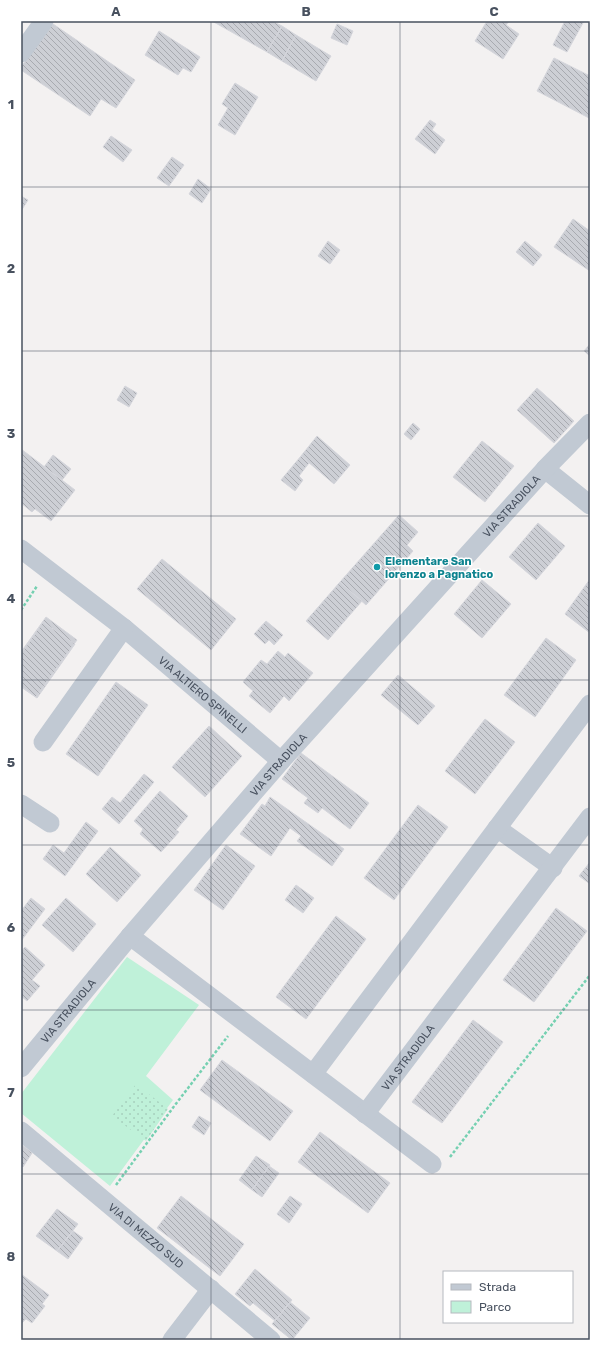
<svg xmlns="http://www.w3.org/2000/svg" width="611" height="1361" font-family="Rubik,sans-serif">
<defs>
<pattern id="park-dots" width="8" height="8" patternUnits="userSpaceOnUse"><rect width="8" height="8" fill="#bff1d9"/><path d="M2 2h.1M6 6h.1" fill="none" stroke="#a6d0bd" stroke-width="1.8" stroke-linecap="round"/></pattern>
<pattern id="building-back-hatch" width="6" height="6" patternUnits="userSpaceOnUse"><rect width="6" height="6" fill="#cdcfd5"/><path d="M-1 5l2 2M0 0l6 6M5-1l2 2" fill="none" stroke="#a8aab0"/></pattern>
</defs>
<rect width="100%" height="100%" fill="#f3f1f1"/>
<path fill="#bff1d9" d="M127 957 199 1005 146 1076 173 1100 110 1186 21 1113V1094Z"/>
<path fill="url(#park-dots)" d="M136 1084 168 1109 146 1141 112 1116Z"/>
<path fill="url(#building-back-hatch)" stroke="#d5d6dc" d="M212 21H272L282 26 267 52Z
M487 21H509L506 25 519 34 503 59 475 41Z
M565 21H584L567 52 553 45Z
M53 24 135 80 116 108 101 99 90 116 21 70V67Z
M337 24 353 31 347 45 331 38Z
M282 26 296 35 282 61 267 52Z
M159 31 200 57 191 72 183 68 178 75 145 55Z
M296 35 331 56 316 81 282 61Z
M554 58 590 76V115L589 118 537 91Z
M235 83 258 97 235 135 218 125 228 108 222 104Z
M430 120 436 124 432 130 445 140 435 154 415 139Z
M111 136 132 150 123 162 103 147Z
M172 157 184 165 169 186 157 178Z
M198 179 211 189 202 203 189 194Z
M21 196 28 200 21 211Z
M573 219 590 231V271L554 247Z
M328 241 340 250 330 264 318 256Z
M525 241 542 255 533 266 516 252Z
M590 344V356L584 351Z
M125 386 137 393 129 407 117 400Z
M537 388 574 421 554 443 517 410Z
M413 423 420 429 411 440 404 434Z
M317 436 350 465 334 484 301 456Z
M482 441 514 466 485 502 453 477Z
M21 449 75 490 51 521 35 509 32 512 21 503Z
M53 455 71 469 62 480 44 467Z
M301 456 309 463 299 476 303 480 295 491 281 480Z
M399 515 418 532 407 545 413 551 366 605 340 582Z
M538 523 565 546 536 580 509 557Z
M162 559 236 619 211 650 137 589Z
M590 579V633L565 614Z
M482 580 511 604 482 638 454 614Z
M340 582 362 601 328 640 306 621Z
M46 617 77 640 36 697 21 686V652Z
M266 621 283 635 274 645 269 640 265 644 254 634Z
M43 622 75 644 37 698 21 687V654Z
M546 638 576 660 535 717 504 695Z
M278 651 285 657 288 653 313 673 289 701 284 696 270 713 249 696 253 691 243 682 261 660 267 664Z
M398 675 435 706 418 725 381 695Z
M116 682 148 705 98 776 66 754Z
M485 719 515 742 475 794 445 771Z
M209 726 242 756 205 797 172 767Z
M301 753 369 803 350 829 322 808 318 813 304 803 308 798 282 779Z
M144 774 154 782 119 824 102 809 112 797 120 803Z
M160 791 188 816 176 830 179 832 161 852 140 834 143 829 134 821Z
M270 797 344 849 332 866 297 841 301 836 290 828 271 856 240 834 262 804 265 806Z
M418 805 448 827 394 900 364 878Z
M86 822 98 831 65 876 43 859 53 845 64 853Z
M226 845 255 866 223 910 194 890Z
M110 847 141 875 117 902 86 874Z
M590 862V884L579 876Z
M296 885 314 898 303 913 285 900Z
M31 898 45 909 21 941V911Z
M66 898 96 924 73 952 42 925Z
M556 908 587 931 534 1002 503 980Z
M336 916 366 939 306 1019 276 997Z
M25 947 45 965 32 980 40 986 27 1001 21 996V952Z
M473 1020 503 1042 442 1123 412 1102Z
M222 1060 293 1111 270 1141 200 1090Z
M199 1116 211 1123 204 1135 192 1127Z
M320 1132 390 1183 368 1213 298 1162Z
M21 1144 32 1153 23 1167 21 1165Z
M256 1156 270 1165 252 1190 239 1180Z
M269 1166 279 1173 262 1197 252 1190Z
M181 1196 244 1244 220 1276 157 1228Z
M290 1196 302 1204 289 1223 277 1214Z
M57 1209 78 1224 57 1251 36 1236Z
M73 1231 83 1238 68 1259 57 1251Z
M255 1269 292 1300 275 1321 253 1303 250 1306 235 1294Z
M21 1274 49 1295 42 1304 45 1306 32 1323 26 1319 22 1323 21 1322Z
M290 1302 310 1318 292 1340 272 1324Z"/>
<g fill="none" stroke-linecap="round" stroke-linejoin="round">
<path stroke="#75d0b1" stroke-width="2.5" stroke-dasharray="3 2" stroke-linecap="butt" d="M21 610 37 586
M450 1157 590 975
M116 1185 175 1105 228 1036"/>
<g stroke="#c1c9d3" stroke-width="19">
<path d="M21 53 44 21"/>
<path d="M545 469 590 505"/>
<path id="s1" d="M21 549 124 628 281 761"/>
<path d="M43 742 124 628"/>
<path d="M21 804 50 823"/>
<path d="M497 828 553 868"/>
<path d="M130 936 432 1164"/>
<path id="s2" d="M21 1068 130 936 281 761 545 469 590 423"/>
<path d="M313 1074 590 704"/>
<path id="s3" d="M365 1114 590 817"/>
<path id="s4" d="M21 1131 271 1340"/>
<path d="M172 1340 211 1289"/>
</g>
</g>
<path fill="none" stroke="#48515f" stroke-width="1" stroke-opacity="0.55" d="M211 21V1340M400 21V1340M21 187H590M21 351H590M21 516H590M21 680H590M21 845H590M21 1010H590M21 1174H590"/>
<circle fill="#0f9aa8" stroke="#fff" stroke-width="1.5" cx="377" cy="567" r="4"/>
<g text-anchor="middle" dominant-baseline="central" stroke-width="3" stroke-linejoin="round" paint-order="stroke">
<g font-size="11" fill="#48515f" stroke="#fff">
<text stroke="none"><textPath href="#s2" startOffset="746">VIA STRADIOLA</textPath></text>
<text stroke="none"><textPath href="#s1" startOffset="233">VIA ALTIERO SPINELLI</textPath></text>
<text stroke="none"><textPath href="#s2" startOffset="398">VIA STRADIOLA</textPath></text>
<text stroke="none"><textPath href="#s2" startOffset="74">VIA STRADIOLA</textPath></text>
<text stroke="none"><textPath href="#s3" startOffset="71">VIA STRADIOLA</textPath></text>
<text stroke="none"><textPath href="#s4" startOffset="163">VIA DI MEZZO SUD</textPath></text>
</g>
<g font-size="11" font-weight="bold" fill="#0d838f" stroke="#fff" text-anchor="start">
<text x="385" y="561">Elementare San<tspan x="385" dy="13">lorenzo a Pagnatico</tspan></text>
</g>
</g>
<rect width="611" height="1361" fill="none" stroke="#ffffff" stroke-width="44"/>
<rect x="443" y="1271" width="130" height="52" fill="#ffffff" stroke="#b6b9bf"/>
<rect x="451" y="1284" width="20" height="6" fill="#c1c9d3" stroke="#b6b9bf"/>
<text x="479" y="1291" font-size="12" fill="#48515f">Strada</text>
<rect x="451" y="1301" width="20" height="12" fill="#bff1d9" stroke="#b6b9bf"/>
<text x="479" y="1311" font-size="12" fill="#48515f">Parco</text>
<rect x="22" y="22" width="567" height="1317" fill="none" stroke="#48515f" stroke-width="1.5"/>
<g font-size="13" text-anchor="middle" font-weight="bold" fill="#48515f">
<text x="116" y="16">A</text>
<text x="306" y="16">B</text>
<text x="494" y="16">C</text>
<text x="11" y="109">1</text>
<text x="11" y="273">2</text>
<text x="11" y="438">3</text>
<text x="11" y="603">4</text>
<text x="11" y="767">5</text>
<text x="11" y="932">6</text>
<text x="11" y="1097">7</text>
<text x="11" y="1261">8</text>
</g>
</svg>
